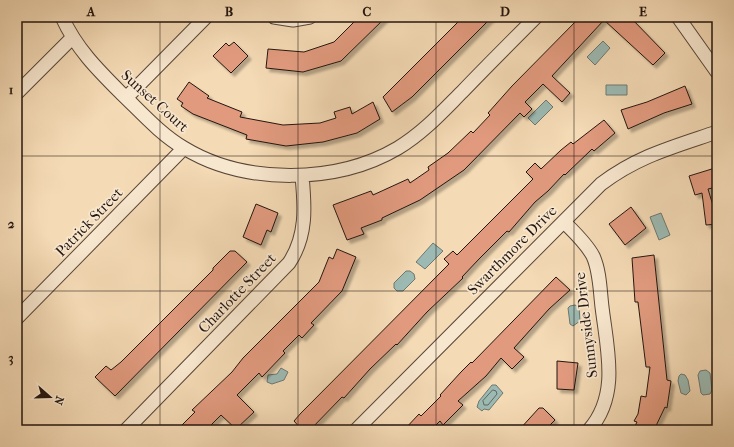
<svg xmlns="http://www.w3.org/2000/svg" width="734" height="447" font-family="'IM FELL French Canon',serif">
<defs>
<filter id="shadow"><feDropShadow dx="3.5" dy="3.5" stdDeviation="1" flood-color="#0004"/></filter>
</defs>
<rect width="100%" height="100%" fill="#f4dab5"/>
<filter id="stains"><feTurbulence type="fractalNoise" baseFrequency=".005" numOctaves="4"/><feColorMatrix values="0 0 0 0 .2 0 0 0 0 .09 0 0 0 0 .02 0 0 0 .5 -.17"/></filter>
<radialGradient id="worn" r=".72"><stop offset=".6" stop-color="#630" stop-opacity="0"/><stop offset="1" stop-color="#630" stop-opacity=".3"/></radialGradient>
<path fill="#9cbab3" stroke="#6c7871" d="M603 41 610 48 595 65 587 57Z
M606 85H627V95H606Z
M546 100 553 107 535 125 528 118Z
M661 213 670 235 659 240 650 217Z
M433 243 443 251 425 269 416 262Z
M406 271H410L414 274 415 279 403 291H397L394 288V283Z
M575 305 579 307 580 321 573 326 570 324 568 308 570 306Z
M281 368 288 372 284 380 272 384 267 382 268 375 277 374Z
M706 370 710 373 712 390 710 394 703 395 701 393 698 375 700 371Z
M681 374 685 375 688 380 690 391 686 395 681 393 678 381 679 376Z
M492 385H496L503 393 489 410 484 409 482 411 477 407 479 401Z"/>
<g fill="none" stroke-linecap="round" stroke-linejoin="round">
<path stroke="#606861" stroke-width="1" d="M493 390 496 391 497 394 488 405H484L483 401Z"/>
</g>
<path fill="#e19a7e" stroke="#23150f" filter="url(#shadow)" d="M359 17H386L341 61 303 72 266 68 268 49 304 52 334 42Z
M463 17H492L412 97 392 112 383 97Z
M580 17H630L665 53 653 65 604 20 552 76 570 93 562 102 543 84 525 102 532 109 524 117 520 113 464 170 420 200 382 218V220L361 228 364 234 347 240 333 205 371 191 373 195 408 179 410 183 429 170 428 167 448 153 471 131 473 133 490 115 488 113 512 86Z
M234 42 248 56 231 73 213 56 226 43 229 46Z
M189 82 209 96 207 98 242 112 240 117 283 125 320 123 336 118 334 112 350 107 352 114 373 102 380 119 357 133 323 142 286 146 246 139 247 135 193 114 181 106 183 103 177 99Z
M685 86 692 104 664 113 628 129 621 110 647 102Z
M604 120 615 133 594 151 592 149 565 175 564 174 548 191 535 202 509 232 507 231 479 259 462 277 463 278 427 312 397 345 396 344 370 369 344 398 342 397 310 430H302L294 421 301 413 449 264 444 259 453 251 457 255 533 179 526 172 535 163 541 169 561 150 571 142 573 144Z
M715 168 717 187 708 189 714 209H717V224L706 225 702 193 695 195 689 176Z
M256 204 278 213 271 232 267 230 261 245 243 237Z
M631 207 646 228 625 245 609 224Z
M337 249 356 257 342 291 311 323 314 325 302 338 299 335 283 351 285 353 262 377 259 373 237 395 254 412 236 429 221 415 206 430H177L195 412 192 410 232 372 243 358 319 282 329 257 333 259Z
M230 251H235L247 262 115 396 95 377 106 366 111 370 121 362 213 270V268Z
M654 255 667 380 671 381 667 408 665 407 654 430H633L637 422 634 421 638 414 641 396 646 397 650 367H646L638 302H635L632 258Z
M556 277 570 290 549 309 514 348 524 357 512 369 501 358 486 376 458 401 463 405 443 425 440 421 431 430H404L419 414 421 416 441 396 440 395 461 372 471 362 472 363Z
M557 361 578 363 574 390 557 389Z
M539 408H543L555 420 545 430H519Z"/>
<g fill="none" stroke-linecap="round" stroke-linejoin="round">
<g stroke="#574638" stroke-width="15">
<path id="street" d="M62 17C76 48 97 69 121 93 141 112 160 134 184 148 245 185 337 184 398 148 423 133 442 112 462 92 486 67 511 42 536 17
M274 17 293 20 310 17
M678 17 717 72
M17 93 72 38
M126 98 206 17
M564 222C574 232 586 243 593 256 600 271 600 291 602 307 607 349 620 395 589 430
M17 318 184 148
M126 430 289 263C307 236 305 207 302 176
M356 430 601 184C638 156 673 147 717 132"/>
</g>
<use href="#street" stroke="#f8e7cf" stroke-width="13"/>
</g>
<path fill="none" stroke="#23150f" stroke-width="1" stroke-opacity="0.55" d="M160 17V430M298 17V430M436 17V430M574 17V430M17 156H717M17 291H717"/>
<g text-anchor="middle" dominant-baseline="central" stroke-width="3.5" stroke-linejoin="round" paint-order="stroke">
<g font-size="15" fill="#23150f" stroke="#f8e7cf">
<text transform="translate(155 101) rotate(42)">Sunset Court</text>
<text transform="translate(89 222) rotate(-46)">Patrick Street</text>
<text transform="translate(512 250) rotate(-45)">Swarthmore Drive</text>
<text transform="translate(237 293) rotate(-46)">Charlotte Street</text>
<text transform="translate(586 325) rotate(-97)">Sunnyside Drive</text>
</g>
</g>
<rect width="734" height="447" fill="none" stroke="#f4dab5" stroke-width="44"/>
<g transform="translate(50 397) rotate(110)" stroke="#f8e7cf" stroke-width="3" paint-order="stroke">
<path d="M0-3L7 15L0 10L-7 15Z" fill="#23150f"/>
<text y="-6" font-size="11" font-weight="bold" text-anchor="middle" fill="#23150f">N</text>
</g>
<rect x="22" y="22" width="690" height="403" fill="none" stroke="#23150f" stroke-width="1.5"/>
<g font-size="13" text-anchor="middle" font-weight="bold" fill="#23150f">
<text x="91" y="16">A</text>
<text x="229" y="16">B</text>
<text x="367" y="16">C</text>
<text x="505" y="16">D</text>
<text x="643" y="16">E</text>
<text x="11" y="94">1</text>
<text x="11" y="228">2</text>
<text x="11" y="362">3</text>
</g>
<rect width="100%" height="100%" filter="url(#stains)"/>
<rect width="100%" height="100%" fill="url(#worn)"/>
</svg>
